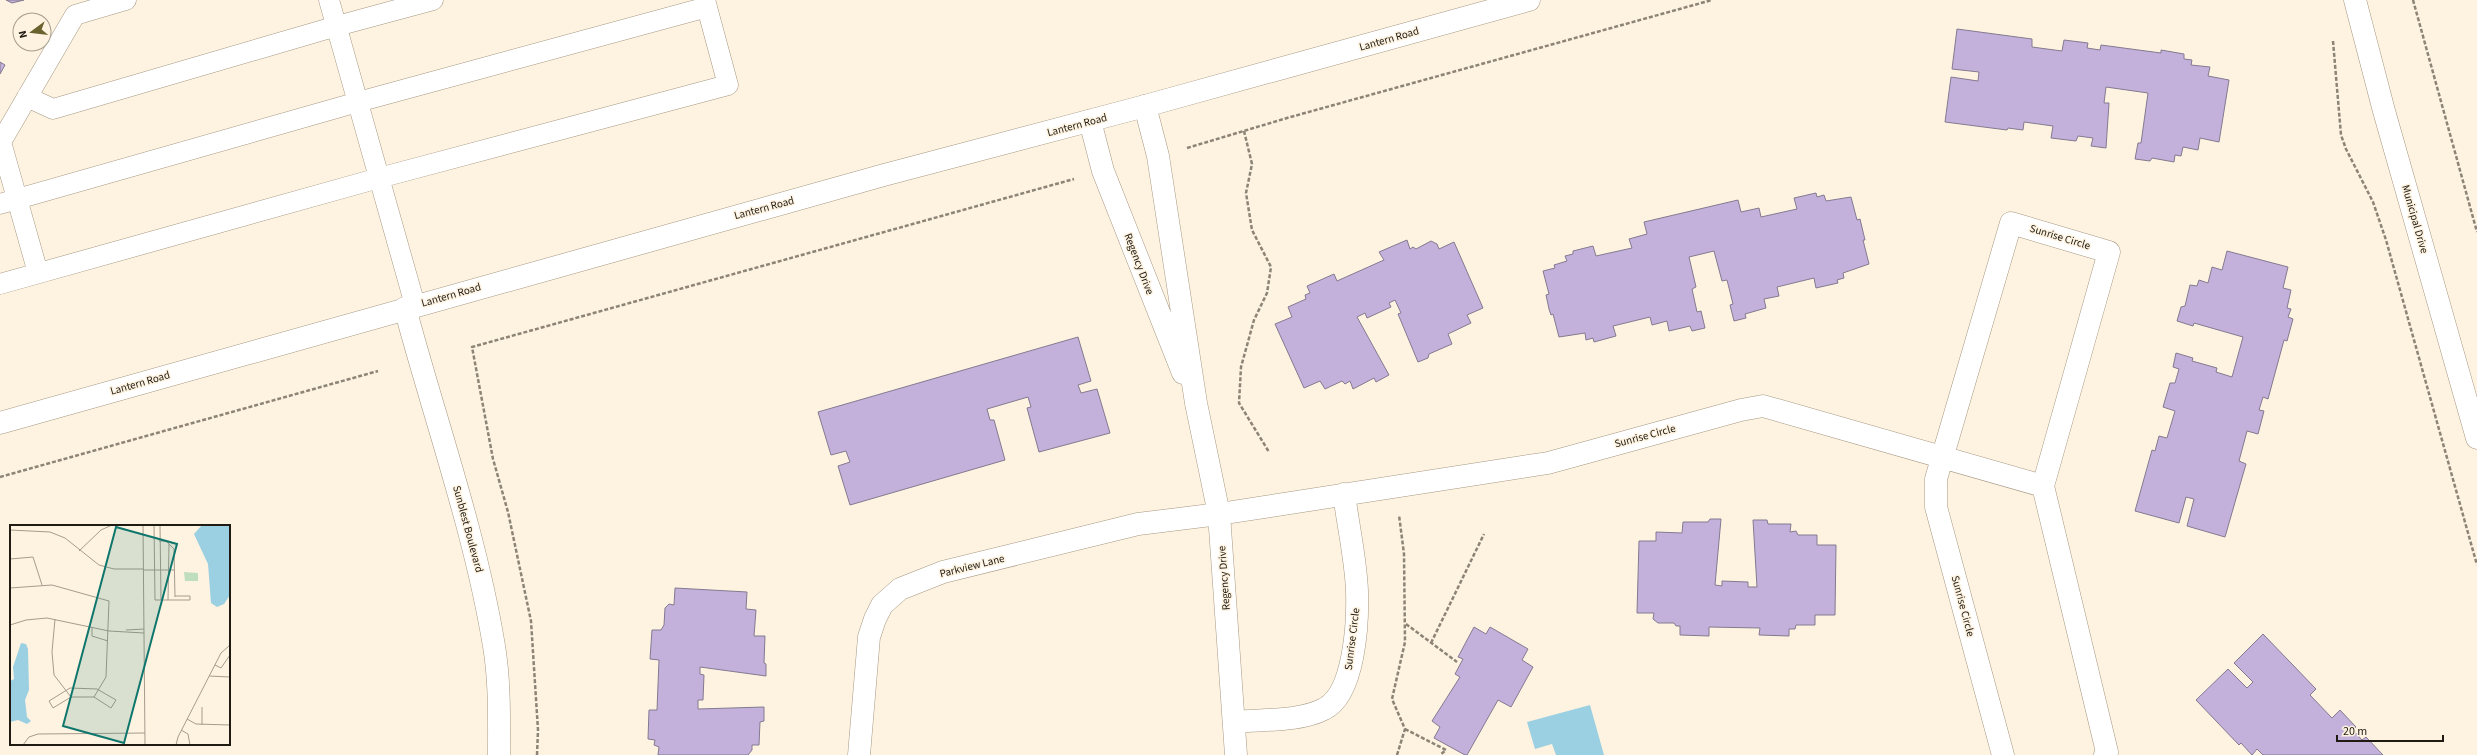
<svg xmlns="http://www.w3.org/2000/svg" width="2477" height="755" font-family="'Source Sans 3',sans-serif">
<rect width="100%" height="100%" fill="#fef3e1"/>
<path fill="#9bcfe2" d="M1590 705 1604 755H1556L1552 744 1535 749 1527 722Z"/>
<path fill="#c3b1db" stroke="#837a90" d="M6 0H24L12 3Z
M1957 29 2032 39V47L2062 51 2064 40 2088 43 2087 48 2100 50 2101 45 2161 53V50L2184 54V59L2192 60 2191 65 2210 67 2208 76 2229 80 2219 142 2200 138 2198 150 2183 147 2181 156 2175 155 2174 162 2152 158 2150 161 2135 159 2138 143H2141L2148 93 2106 87 2104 103H2109L2106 148 2091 146 2093 138 2078 136 2076 141 2051 138 2053 126 2024 122 2023 130 2008 128 2007 130 1945 122 1951 77 1978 81 1979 72 1952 69Z
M0 62 5 65 0 74Z
M1816 193 1817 197 1824 195 1826 201 1851 197 1857 220 1860 219 1865 240H1863L1869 264 1843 273 1844 278 1837 280 1838 283 1816 288 1814 278 1777 287 1779 296 1764 299 1766 308 1745 314 1746 318 1734 321 1730 305 1733 304 1727 280 1722 281 1714 251 1689 257 1696 287 1692 289 1697 312 1701 311 1705 328 1692 331 1690 326 1669 331 1667 321 1652 325 1650 317 1613 326 1616 336 1594 342 1593 338 1586 340 1585 333 1559 337 1553 314 1551 315 1549 309 1546 295 1549 294 1543 271 1555 268 1554 265 1567 261 1565 256 1573 254V251L1593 246 1596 256 1632 248 1629 239 1647 234 1644 222 1738 200 1741 212 1759 208 1761 217 1797 209 1794 198Z
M1407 240 1410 249 1413 247 1416 249 1431 241 1437 244 1439 249 1454 242 1483 308 1467 315 1471 323 1448 334 1452 344 1429 354 1428 358 1418 362 1398 314 1401 313 1395 300 1389 303 1391 307 1367 318 1365 313 1357 317 1389 375 1376 382 1374 378 1353 389 1350 381 1345 384 1342 381 1325 389 1320 381 1304 388 1275 324 1292 317 1288 307 1306 299 1305 295 1310 293 1307 286 1334 274 1337 281 1384 260 1379 252Z
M2227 251 2288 267 2283 288 2291 290 2287 308 2291 309 2288 317 2293 319 2287 341 2284 340 2268 399 2263 397 2259 410 2264 411 2258 434 2247 431 2239 461 2246 464 2225 537 2187 526 2194 499 2186 497 2179 523 2135 511 2152 450 2155 451 2159 436 2167 438 2175 411 2163 407 2170 383H2175L2179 369 2173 367 2176 353 2193 358 2192 361 2217 368 2216 372 2232 377 2243 337 2194 323 2193 326 2177 321 2181 307 2185 306 2190 285 2197 286 2199 280 2208 283 2212 267 2222 270Z
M1078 337 1091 381 1078 385 1081 393 1097 389 1110 433 1039 452 1027 408 1031 407 1028 397 987 409 990 420H994L1005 460 850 505 838 466 850 462 846 451 831 455 818 412Z
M1710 519H1721L1715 585 1722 586V581L1748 582V587H1757L1753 520H1767L1768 524H1791L1790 532 1796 531 1798 535H1817V545H1836L1835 615H1815V625H1796L1795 629H1789V636L1759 635 1760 628 1709 627V636L1680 635V626H1676L1674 623H1658L1653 619 1654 613H1637L1639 541H1656V532L1682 533 1683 522H1708Z
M675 588 747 592 746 609 756 610 754 636H765L764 663 766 664V676L700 667V674L704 675 703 700H698V709L764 707V721L760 722 759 745H752V750L748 755H658L659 747 654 745 655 740 648 739 649 710H657L659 660 650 659 652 630H661L664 625 665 608 669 604 674 605Z
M1474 627 1486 634 1490 627 1528 649 1522 660 1533 667 1511 707 1498 700 1467 755H1465L1434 738 1440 727 1432 721 1460 677 1455 674 1463 659 1458 657Z
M2263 634 2316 689 2310 695 2332 718 2340 710 2356 727 2353 730 2362 740 2366 737 2383 755H2263L2257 749 2252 755 2241 743 2239 745 2196 700 2228 669 2247 688 2253 682 2234 663Z"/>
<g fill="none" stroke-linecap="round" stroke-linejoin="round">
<g stroke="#a69883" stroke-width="21">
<path id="service" d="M329 0 415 305
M27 97 53 109 337 26 433 0
M0 204 358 102 707 7
M38 273 1 142 75 15 126 0
M0 284 379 178 728 85 705 0"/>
</g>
<g stroke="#a69883" stroke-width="23">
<path id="minor" d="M2355 0 2384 111 2477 438
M1145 106 1158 156 1196 403 1219 514 1236 755
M1090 121 1103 171 1183 373
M405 308C435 420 475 531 494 646 500 682 499 719 499 755
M1234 722C1262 719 1299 722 1324 709 1355 694 1358 621 1357 591 1356 561 1348 525 1344 494
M859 755 869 637 875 619 882 605 900 589 943 572 1138 524 1219 514 1548 463 1741 410 1763 406 2043 486 2107 752 2105 755
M2003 755 1936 507V479L2011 223 2109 252 2043 486"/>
</g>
<g stroke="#a69883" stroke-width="23">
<path id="tertiary" d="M0 423 884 175 1145 106 1529 0"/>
</g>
<path stroke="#8c8477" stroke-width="2.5" stroke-dasharray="4 2" stroke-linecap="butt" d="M2413 0 2477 232
M2333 41 2341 135 2346 149 2373 202 2386 240 2477 565
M1244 131 1252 164 1246 193 1252 230 1271 267 1267 293 1254 320 1241 367 1239 403 1269 452
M1187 148 1287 118 1712 0
M0 477 378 371
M1406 624 1457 662
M1431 643 1484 534
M1405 729 1446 750 1440 755
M537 755 538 730 531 621 508 512 493 459 472 347 1074 179
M1397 755 1405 729 1392 699 1405 642 1404 554 1399 515"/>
<use href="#service" stroke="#fff" stroke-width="20"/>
<use href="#minor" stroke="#fff" stroke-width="22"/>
<use href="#tertiary" stroke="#fff" stroke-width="22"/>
</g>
<g text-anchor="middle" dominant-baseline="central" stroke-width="3" stroke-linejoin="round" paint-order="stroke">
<g font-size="11" fill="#1f1a12" stroke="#fef3e1">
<text transform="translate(1389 39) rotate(-16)">Lantern Road</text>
<text transform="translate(1077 125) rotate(-15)">Lantern Road</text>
<text transform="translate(764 208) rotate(-15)">Lantern Road</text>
<text transform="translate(2415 219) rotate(74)">Municipal Drive</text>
<text transform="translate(2060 237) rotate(17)">Sunrise Circle</text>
<text transform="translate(1139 264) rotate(69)">Regency Drive</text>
<text transform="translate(451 295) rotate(-16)">Lantern Road</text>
<text transform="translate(140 383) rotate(-16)">Lantern Road</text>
<text transform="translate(1645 436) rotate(-15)">Sunrise Circle</text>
<text transform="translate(468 529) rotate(75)">Sunblest Boulevard</text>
<text transform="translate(972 566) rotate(-14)">Parkview Lane</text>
<text transform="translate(1224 578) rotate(-94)">Regency Drive</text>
<text transform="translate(1963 606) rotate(75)">Sunrise Circle</text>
<text transform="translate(1352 639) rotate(-83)">Sunrise Circle</text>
</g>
</g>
<g transform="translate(10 525)">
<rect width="220" height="220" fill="#fef3e1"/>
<path d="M174 47 188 48V56H175Z" fill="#bfdebd"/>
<path d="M192 0H220V70L214 79 207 82 201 78 198 39 184 9ZM11 118 16 119 18 124 19 165 15 175 17 192 21 196 17 199 8 195 0 197V156L4 154 3 142Z" fill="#9bcfe2"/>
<path fill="none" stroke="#a59c8e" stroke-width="1" d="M133 0 135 220M144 0 145 75H180V71H165M150 0 151 75M0 5 40 7 55 13 89 40 104 44H134M149 16H156L164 24 165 72M69 26 91 5 102 0M0 34 23 32 32 60M134 45H165M0 63 42 60 99 76 96 152 84 172H61L44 150 42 127 45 94M158 75 159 19M0 100 16 95 37 93 99 106 134 108M82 102V111L98 116M116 105 134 104M205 140 211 143 220 130M199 151 220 152M61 172 43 183 39 176 60 163 87 164 106 175 101 183 84 172M177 194 186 199 220 200M192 200V182M171 205 178 209 180 220M13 220 19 212 28 209 135 208M166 220 168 212 211 128 220 120"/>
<path fill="#0f766e" fill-opacity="0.15" stroke="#0f766e" stroke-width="2" d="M106 2 167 19 114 218 53 201Z"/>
<rect width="220" height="220" fill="none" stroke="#1f1a12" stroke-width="2"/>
</g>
<g transform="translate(32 32) rotate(255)"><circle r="19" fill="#fef3e1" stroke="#a59c8e"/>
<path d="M0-3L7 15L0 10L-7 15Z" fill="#6b632f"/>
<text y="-6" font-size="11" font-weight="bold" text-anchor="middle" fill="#1f1a12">N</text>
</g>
<path d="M2337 735v6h106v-6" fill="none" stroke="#1f1a12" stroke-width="2"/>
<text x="2343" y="735" font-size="12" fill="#1f1a12" stroke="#fef3e1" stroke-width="3" paint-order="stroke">20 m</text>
</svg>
